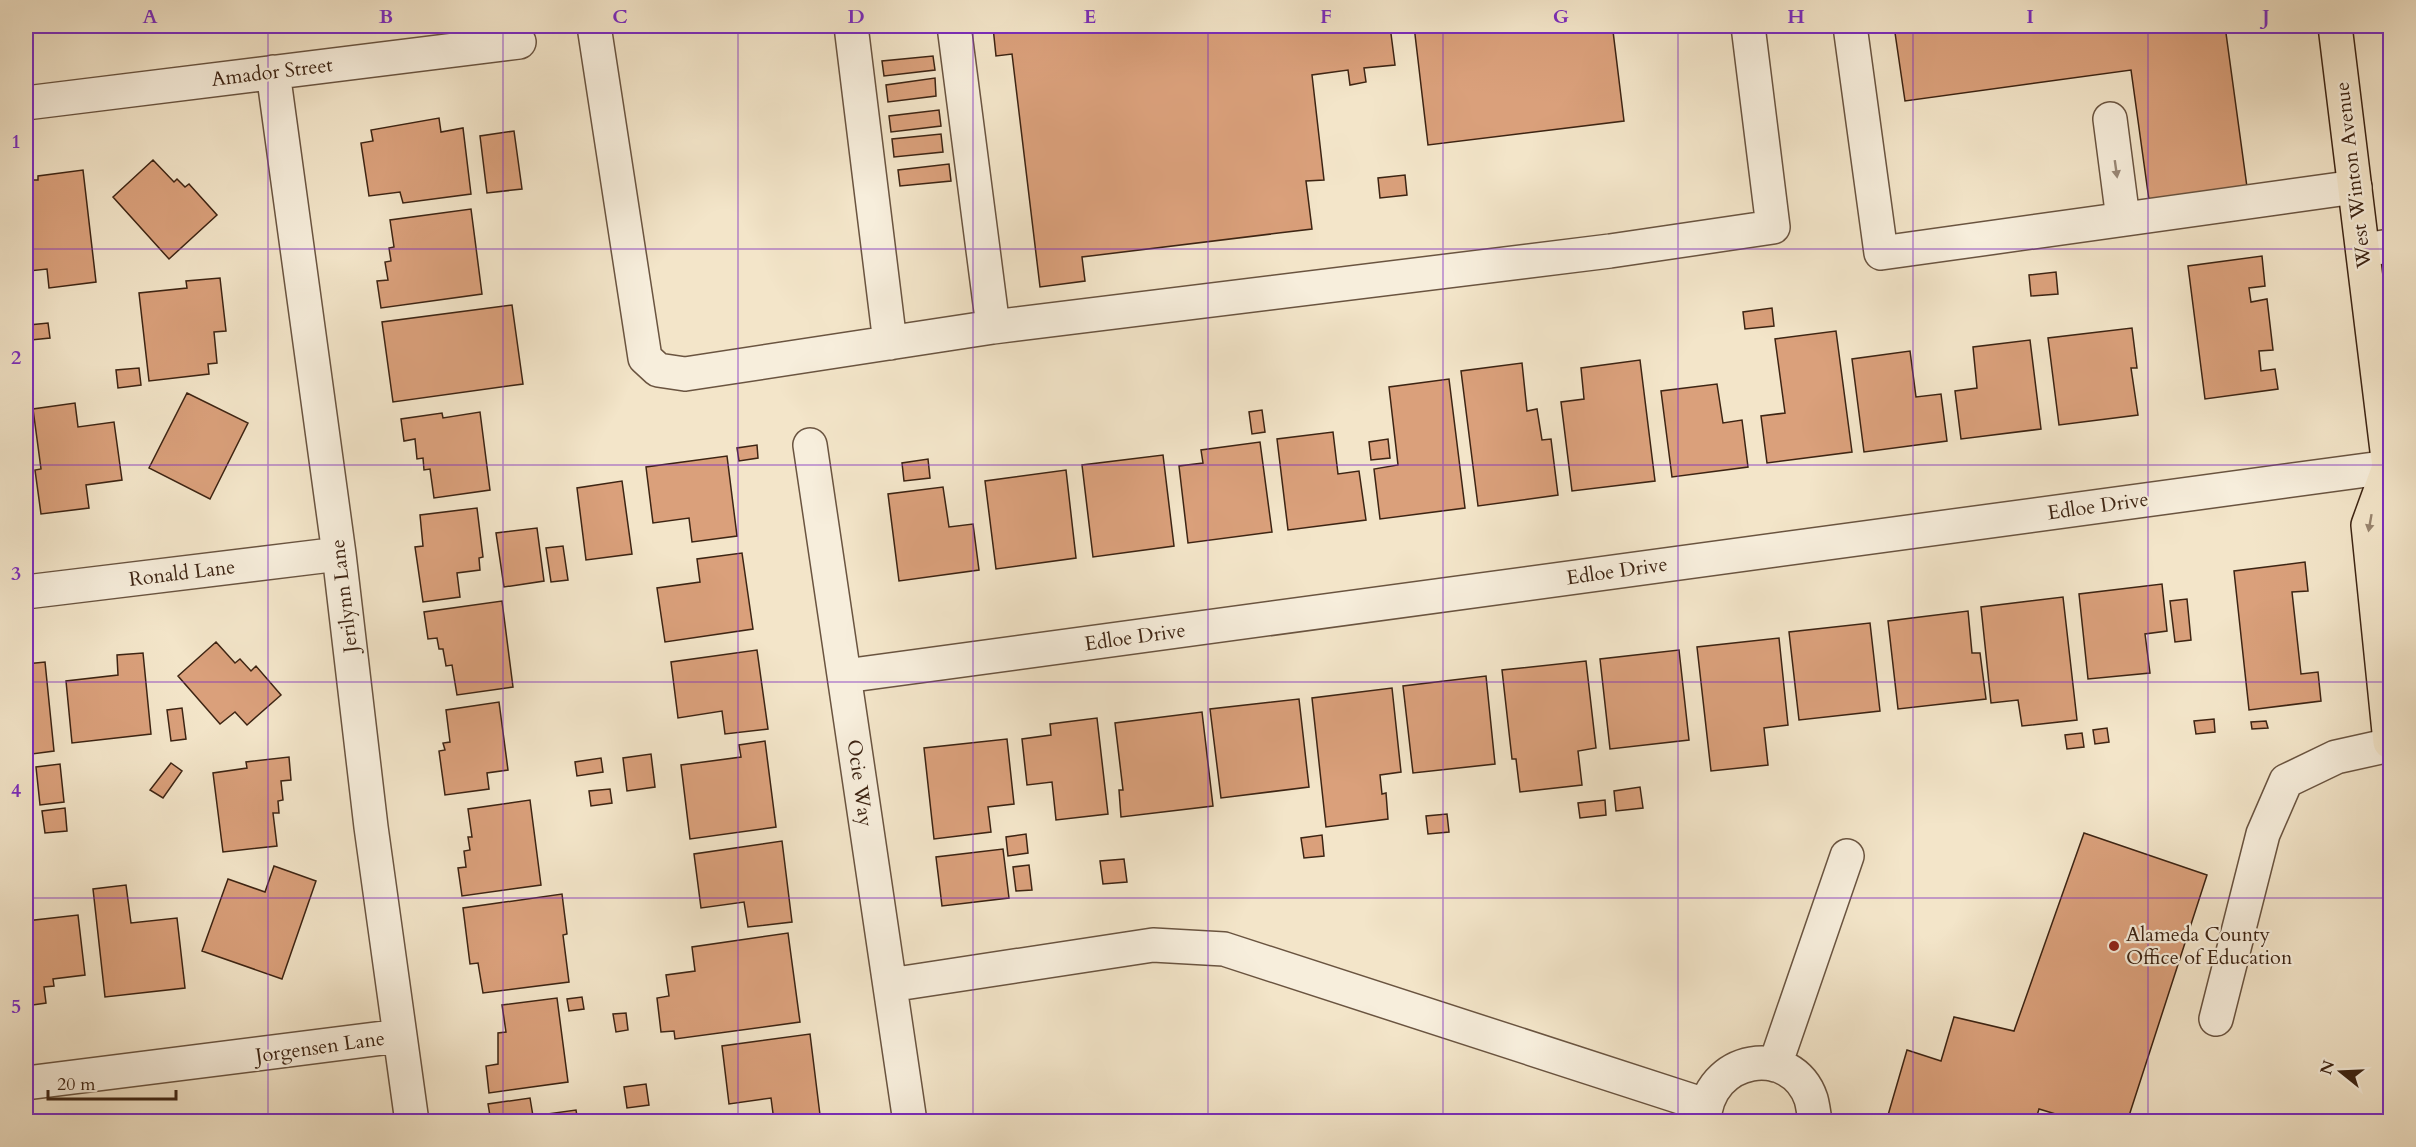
<svg xmlns="http://www.w3.org/2000/svg" width="2416" height="1147" font-family="Cardo,serif">
<rect width="100%" height="100%" fill="#f3e5c9"/>
<filter id="stains"><feTurbulence type="fractalNoise" baseFrequency=".00333" numOctaves="4"/><feColorMatrix values="0 0 0 0 .2 0 0 0 0 .09 0 0 0 0 .02 0 0 0 .5 -.17"/></filter>
<radialGradient id="worn" r=".72"><stop offset=".6" stop-color="#630" stop-opacity="0"/><stop offset="1" stop-color="#630" stop-opacity=".3"/></radialGradient>
<path fill="#daa07b" stroke="#3d2413" stroke-width="1.5" d="M1390 26 1395 65 1364 68 1366 82 1350 85 1348 70 1312 75 1324 180 1306 181 1312 229 1082 257 1085 281 1040 287 1012 54 996 56 993 27Z
M1414 26H1631V28L1613 31 1624 121 1428 145Z
M1894 26H2225L2247 187 2149 200 2131 70 1905 101Z
M933 56 935 70 884 76 882 61Z
M935 78 936 96 888 102 886 85Z
M939 110 941 126 891 132 889 116Z
M439 118 441 132 463 128 471 194 403 203 400 192 369 196 361 143 373 141 371 130Z
M514 131 522 189 487 193 480 136Z
M941 134 943 152 894 157 892 139Z
M153 160 174 182 177 179 185 187 189 184 217 215 169 259 113 197Z
M949 164 951 181 900 186 898 170Z
M83 170 96 282 49 288 47 269 29 271 26 191H30L29 180H38V176Z
M1405 175 1407 195 1380 198 1378 178Z
M471 209 482 294 381 308 377 281 388 280 385 262 391 261 389 248 394 247 390 220Z
M2262 256 2265 286 2249 288 2251 302 2267 299 2273 350 2259 351 2261 371 2275 369 2278 389 2205 399 2188 266Z
M2056 272 2058 294 2031 296 2029 275Z
M220 278 226 331 214 332 217 363 208 364 209 374 149 381 139 293 187 288 186 281Z
M512 305 523 384 393 402 382 322Z
M1772 308 1774 326 1745 329 1743 312Z
M48 323 50 338 31 340 29 325Z
M2132 328 2137 368H2131L2138 415 2059 425 2048 338Z
M1836 331 1852 452 1767 463 1761 416 1785 413 1775 339Z
M2030 340 2041 429 1961 439 1955 391 1977 388 1973 347Z
M1910 351 1916 397 1941 394 1947 441 1864 452 1852 359Z
M1640 360 1655 481 1572 491 1561 402 1584 399 1581 368Z
M1522 363 1527 411 1537 409 1542 440 1551 439 1558 495 1478 506 1461 371Z
M139 368 141 385 118 388 116 370Z
M1449 379 1465 508 1380 519 1374 469 1398 465 1389 387Z
M1717 384 1723 423 1742 420 1748 467 1672 477 1661 391Z
M187 393 248 423 210 499 149 468Z
M75 403 78 427 114 422 122 480 86 485 89 508 41 514 35 470 41 469 33 409Z
M1262 410 1265 432 1252 434 1249 412Z
M480 412 490 490 434 498 430 469 424 470 423 458 417 459 415 439 404 441 401 419 442 413 443 418Z
M1333 432 1338 474 1359 471 1366 520 1288 530 1277 439Z
M1388 439 1390 458 1371 460 1369 442Z
M1260 442 1272 532 1188 543 1179 466 1203 463 1201 450Z
M757 445 758 458 739 461 737 448Z
M1163 455 1174 546 1093 557 1082 465Z
M727 456 737 536 692 542 689 518 653 523 646 467Z
M928 459 930 478 904 481 902 463Z
M1066 470 1076 558 996 569 985 481Z
M622 481 632 554 586 560 577 488Z
M943 487 949 527 973 524 979 570 899 581 888 494Z
M477 508 483 557 479 558 480 570 457 573 460 597 423 602 415 547 423 546 420 515Z
M537 528 544 581 504 587 496 533Z
M563 546 568 580 551 582 546 548Z
M742 553 753 629 665 642 657 588 700 582 697 559Z
M2305 562 2308 591 2292 592 2301 674 2318 672 2321 701 2249 710 2234 571Z
M2162 584 2167 631 2145 634 2150 673 2088 679 2079 594Z
M2063 597 2077 720 2022 726 2018 700 1991 703 1981 607Z
M2187 599 2191 640 2175 642 2170 601Z
M502 601 513 687 457 695 452 665 446 666 443 649H439L437 638 428 639 424 612Z
M1968 611 1972 653H1980L1986 699 1898 709 1888 621Z
M1870 623 1880 711 1799 720 1789 632Z
M1779 638 1788 725 1764 728 1768 765 1711 771 1697 647Z
M216 642 235 663 240 659 251 671 256 666 281 695 247 725 235 712 220 724 178 676Z
M757 650 768 729 725 734 722 711 678 718 671 662Z
M1679 650 1689 740 1610 749 1600 659Z
M143 653 151 734 72 743 66 681 118 675 117 655Z
M1586 661 1596 748 1578 751 1582 785 1520 792 1516 759H1512L1502 670Z
M45 662 54 751 32 754 30 733 26 734V664Z
M1486 676 1495 764 1413 773 1403 686Z
M1392 688 1401 772 1380 775 1382 794 1386 793 1388 819 1326 827 1312 698Z
M1299 699 1309 787 1221 798 1210 709Z
M499 702 508 770 487 773 489 789 445 795 439 751 445 750 443 743 450 742 446 710Z
M182 708 186 739 171 741 167 710Z
M1202 712 1213 806 1121 817 1119 790H1123L1115 723Z
M1097 718 1108 814 1056 820 1052 782 1027 785 1022 739 1051 735 1050 724Z
M2214 719 2215 732 2196 734 2194 721Z
M2266 721 2268 728 2252 729 2251 722Z
M2107 728 2109 742 2095 744 2093 730Z
M2082 733 2084 747 2067 749 2065 735Z
M1007 739 1014 804 988 807 991 832 934 839 924 748Z
M765 741 776 827 690 839 681 765 741 757 739 745Z
M651 754 655 787 627 791 623 758Z
M289 757 291 780 281 781 283 800 278 801 279 813H273L277 846 223 852 213 773 247 768 246 762Z
M601 758 603 772 577 776 575 762Z
M171 763 182 771 163 798 150 790Z
M60 764 64 802 40 805 36 767Z
M1640 787 1643 808 1616 811 1614 791Z
M610 789 612 803 591 806 589 791Z
M530 800 541 885 462 896 458 868 466 867 464 851 470 850 468 837H472L468 809Z
M1605 800 1606 815 1580 818 1578 803Z
M65 808 67 831 45 833 42 811Z
M1447 814 1449 832 1428 834 1426 816Z
M2084 833 2207 875 2127 1122H2082L2039 1109 2035 1122H1886L1907 1050 1941 1061 1954 1017 2014 1031Z
M1026 834 1028 853 1008 856 1006 837Z
M1322 835 1324 856 1304 858 1301 838Z
M782 841 792 922 748 927 744 902 701 908 694 854Z
M1003 849 1009 898 942 906 936 857Z
M1124 859 1127 882 1103 884 1100 861Z
M1029 865 1032 890 1016 891 1013 867Z
M274 866 316 881 282 979 202 951 228 879 265 892Z
M126 885 131 923 177 918 185 988 105 997 93 889Z
M562 894 567 934 563 935 569 982 483 993 478 963 470 964 463 908Z
M78 915 85 975 53 979 54 986 44 987 46 1003 26 1006V921Z
M788 933 800 1022 675 1039 674 1031 661 1032 657 998 669 996 666 975 695 971 692 947Z
M582 997 584 1009 569 1011 567 999Z
M557 998 568 1082 489 1093 486 1066 498 1064V1033L506 1032 502 1005Z
M626 1013 628 1030 616 1032 613 1014Z
M810 1034 820 1115 774 1121 771 1098 729 1104 722 1046Z
M646 1084 649 1105 627 1108 624 1087Z
M530 1098 533 1116 576 1110 578 1122H491L488 1104Z"/>
<g fill="none" stroke-linecap="round" stroke-linejoin="round">
<g stroke="#6a5440" stroke-width="36">
<path id="minor" d="M594 26 645 358 658 370 685 374 993 327 1610 251 1773 227 1748 26
M851 26 890 343
M954 26 993 327
M1850 26 1881 253 2355 187
M273 72 339 554 371 827 412 1122
M26 103 519 42
M2110 119 2123 219
M2363 250 2390 246
M810 445 910 1122
M26 592 339 554
M845 676 2389 467
M890 985 1153 945 1224 949 1705 1105
M2216 1019 2263 834 2286 781 2336 757 2390 745
M1775 1065 1847 856
M26 1083 399 1036
M1704 1122C1707 1054 1792 1043 1811 1099 1813 1106 1814 1114 1815 1122"/>
</g>
<g stroke="#3d2413" stroke-width="36">
<path id="major" d="M2335 26 2389 467 2368 525 2390 742"/>
</g>
<use href="#minor" stroke="#f7eedc" stroke-width="33"/>
<use href="#major" stroke="#f3e5c9" stroke-width="33"/>
</g>
<defs><path id="oneway-solid" d="M-6-.8H1V-3.2L6.5 0L1 3.2V.8H-6Z" transform="scale(1.5)"/></defs>
<use fill="#9a8978" href="#oneway-solid" transform="translate(2116 169) rotate(82)"/>
<use fill="#98846e" href="#oneway-solid" transform="translate(2370 523) rotate(100)"/>
<path fill="none" stroke="#7b2cbf" stroke-width="1.5" stroke-opacity="0.55" d="M268 26V1122M503 26V1122M738 26V1122M973 26V1122M1208 26V1122M1443 26V1122M1678 26V1122M1913 26V1122M2148 26V1122M26 249H2390M26 465H2390M26 682H2390M26 898H2390"/>
<circle fill="#8f2418" stroke="#f7eedc" stroke-width="2" cx="2114" cy="946" r="6"/>
<g text-anchor="middle" dominant-baseline="central" stroke-width="4.5" stroke-linejoin="round" paint-order="stroke">
<g font-size="20" fill="#3d2413" stroke="#f7eedc">
<text transform="translate(272 72) rotate(-7)">Amador Street</text>
<text transform="translate(2353 175) rotate(-97)">West Winton Avenue</text>
<text transform="translate(2098 506) rotate(-8)">Edloe Drive</text>
<text transform="translate(1617 571) rotate(-8)">Edloe Drive</text>
<text transform="translate(182 573) rotate(-7)">Ronald Lane</text>
<text transform="translate(344 596) rotate(-97)">Jerilynn Lane</text>
<text transform="translate(1135 637) rotate(-8)">Edloe Drive</text>
<text transform="translate(860 783) rotate(82)">Ocie Way</text>
<text transform="translate(320 1047) rotate(-8)">Jorgensen Lane</text>
</g>
<g font-size="20" fill="#3d2413" stroke="#f7eedc" text-anchor="start">
<text x="2126" y="934">Alameda County<tspan x="2126" dy="23">Office of Education</tspan></text>
</g>
</g>
<rect width="2416" height="1147" fill="none" stroke="#f3e5c9" stroke-width="66"/>
<g transform="translate(2341 1072) rotate(288)" stroke="#f7eedc" stroke-width="4.5" paint-order="stroke">
<path d="M0-4.5L10 22L0 15L-10 22Z" fill="#3d2413"/>
<text y="-9" font-size="16" font-weight="bold" text-anchor="middle" fill="#3d2413">N</text>
</g>
<path d="M48 1090v9h128v-9" fill="none" stroke="#3d2413" stroke-width="3"/>
<text x="57" y="1090" font-size="18" fill="#3d2413" stroke="#f7eedc" stroke-width="4.5" paint-order="stroke">20 m</text>
<rect x="33" y="33" width="2350" height="1081" fill="none" stroke="#7b2cbf" stroke-width="2"/>
<g font-size="20" text-anchor="middle" font-weight="bold" fill="#7b2cbf">
<text x="150" y="23">A</text>
<text x="386" y="23">B</text>
<text x="620" y="23">C</text>
<text x="856" y="23">D</text>
<text x="1090" y="23">E</text>
<text x="1326" y="23">F</text>
<text x="1561" y="23">G</text>
<text x="1796" y="23">H</text>
<text x="2030" y="23">I</text>
<text x="2266" y="23">J</text>
<text x="16" y="148">1</text>
<text x="16" y="364">2</text>
<text x="16" y="580">3</text>
<text x="16" y="797">4</text>
<text x="16" y="1013">5</text>
</g>
<rect width="100%" height="100%" filter="url(#stains)"/>
<rect width="100%" height="100%" fill="url(#worn)"/>
</svg>
